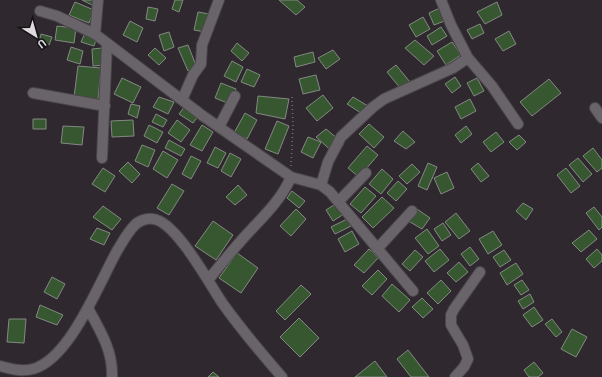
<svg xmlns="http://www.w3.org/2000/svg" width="602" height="377" font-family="Roboto,sans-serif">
<rect width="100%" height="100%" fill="#2f292f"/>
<path fill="#375731" stroke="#838982" d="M82 0H94L92 5Z
M175 0H183L179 12 172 9Z
M279 0H297L305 7 296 15Z
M75 2 94 10 89 23 69 15Z
M497 2 502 15 485 24 477 12Z
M148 7 158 9 155 21 146 19Z
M442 7 447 20 434 25 429 13Z
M198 12 209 14 205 32 194 30Z
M423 17 430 29 416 37 409 25Z
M130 21 143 28 137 42 123 35Z
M480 24 484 33 472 39 467 30Z
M57 26 76 28 74 43 55 40Z
M441 27 447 36 432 45 427 36Z
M509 31 516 44 503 51 495 39Z
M169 32 174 47 164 51 159 35Z
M85 33 97 37 94 46 81 42Z
M41 34 52 37 49 45 39 42Z
M415 40 434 56 424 65 405 48Z
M452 42 461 55 446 65 437 51Z
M237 43 249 53 242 61 231 51Z
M188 45 197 68 188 71 178 48Z
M71 47 83 51 80 64 67 60Z
M102 48 104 65 93 66 92 49Z
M155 48 166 58 159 65 148 55Z
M333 50 340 59 326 69 318 58Z
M313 52 315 62 296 67 294 57Z
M232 61 243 67 236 82 224 76Z
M396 65 410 82 401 89 387 72Z
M78 66 101 68 98 100 74 97Z
M247 69 260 75 254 87 241 82Z
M316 75 320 90 303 94 299 79Z
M455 77 461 86 452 93 445 84Z
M122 78 141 87 133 103 114 94Z
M477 78 484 91 474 96 467 83Z
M549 79 561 93 532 116 520 102Z
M221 83 236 89 230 104 215 98Z
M323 95 333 108 317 121 306 108Z
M258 96 289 99 285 119 256 113Z
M159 97 174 102 168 114 153 107Z
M353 97 368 106 361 113 347 104Z
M470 99 476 111 461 119 455 107Z
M131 104 140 106 137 118 128 114Z
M185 106 199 115 193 123 179 114Z
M245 113 257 120 247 139 234 133Z
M156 114 167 120 163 127 152 122Z
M33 119H46V129H33Z
M133 120 134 136 112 137 111 121Z
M177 120 190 130 181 142 168 133Z
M277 121 289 126 278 154 265 149Z
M369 124 384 137 374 148 359 134Z
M149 125 163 132 157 143 144 136Z
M202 125 213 132 202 151 190 145Z
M63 126 84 127 82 145 61 143Z
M466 126 472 134 461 143 455 135Z
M326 129 344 144 335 154 316 137Z
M403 131 415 142 406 149 394 141Z
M496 132 504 142 491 152 483 142Z
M519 135 526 142 517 150 509 142Z
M308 137 321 142 313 158 301 152Z
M169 140 185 149 181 156 165 148Z
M142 145 155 150 148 167 135 161Z
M367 146 378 155 359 177 348 168Z
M215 147 226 153 218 168 207 163Z
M593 148 602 160V168L597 172 583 156Z
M163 151 178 160 167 178 153 169Z
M230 153 241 159 231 177 221 171Z
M191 156 201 161 191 179 182 174Z
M578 158 592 174 583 182 569 165Z
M128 162 140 174 132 183 119 171Z
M428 163 437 167 427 190 418 186Z
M478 163 489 176 481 182 471 169Z
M412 164 420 172 407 184 399 176Z
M103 168 115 176 105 192 92 184Z
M566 168 580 186 571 193 557 175Z
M382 169 393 179 381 194 369 184Z
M447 172 454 188 441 194 434 178Z
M398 181 407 189 396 201 387 193Z
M172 184 184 191 169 215 157 208Z
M238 185 247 195 235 205 226 197Z
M365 187 376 196 361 213 350 204Z
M292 191 305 201 299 208 287 198Z
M382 197 394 208 373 228 362 217Z
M337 203 344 214 333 221 326 210Z
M523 203 533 209 526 220 516 211Z
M103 206 121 219 112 230 93 217Z
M594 207 602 217V227L599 230 586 213Z
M296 209 306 219 291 236 280 226Z
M417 209 430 218 422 229 405 219Z
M456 213 470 231 459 239 445 222Z
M347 219 351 226 335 234 331 227Z
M213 221 233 235 216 260 195 246Z
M443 223 451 235 442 241 434 229Z
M97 228 110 233 104 245 90 239Z
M427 229 439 246 428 254 415 238Z
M589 230 597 239 581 252 572 243Z
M352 231 359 244 345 252 338 239Z
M493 231 502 245 488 254 479 239Z
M470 247 479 259 470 266 461 254Z
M369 249 378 258 364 273 354 265Z
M440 249 449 260 434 272 425 261Z
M597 249 602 255V261L594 268 586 259Z
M415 250 423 257 410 271 402 264Z
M504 250 511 260 500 267 493 257Z
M237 253 258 268 241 293 219 278Z
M459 262 468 272 456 282 447 273Z
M516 263 523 274 507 285 500 273Z
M378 270 387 279 372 295 362 286Z
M52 277 65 284 57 299 44 292Z
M441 280 451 291 438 304 427 293Z
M522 280 529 290 521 295 514 285Z
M392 284 410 300 399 312 382 296Z
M301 285 311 294 285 320 276 311Z
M530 294 534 302 523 309 518 301Z
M422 298 433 309 423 318 412 307Z
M40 305 63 315 57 325 36 317Z
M534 307 543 320 532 327 523 315Z
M299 318 319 338 300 357 280 337Z
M9 319H26L24 343 7 342Z
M552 319 562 332 556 337 545 324Z
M572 329 587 337 576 357 561 349Z
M408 350 429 377H411L397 359Z
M375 361 387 377H355Z
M534 362 543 373 538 377H529L524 370Z
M213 372 219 377H208Z"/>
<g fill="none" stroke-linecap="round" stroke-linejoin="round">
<g stroke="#4b464b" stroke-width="12">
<path id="minor" d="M441 0 451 25 468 58 492 86 518 124
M40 11 57 16 95 34 203 116 291 177 321 185 330 192 413 291
M95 34 98 0
M33 93 105 106
M182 100 193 75 201 64 202 45 219 0
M595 108 602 118
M219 127 235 96
M102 158 107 43
M321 185 328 162 341 137 373 107 384 99 453 68 468 58
M339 201 366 173
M377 249 412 211
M208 280C219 267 229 254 240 242 258 221 280 203 291 177
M88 308C100 331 113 350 112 377
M0 366C11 369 22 372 33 369 70 359 99 283 117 251 122 243 127 233 134 226 138 221 146 218 153 219 176 221 210 285 223 304 241 329 262 354 282 377
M455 377 464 367 468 359 463 345 451 325V315L454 309 480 272"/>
</g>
<path stroke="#767176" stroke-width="1.5" stroke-dasharray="1 3" stroke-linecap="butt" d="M291 166 293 125 292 97"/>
<use href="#minor" stroke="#69636a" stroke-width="10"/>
</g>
<g transform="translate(36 36) rotate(143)" stroke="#151315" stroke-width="3" paint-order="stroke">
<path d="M0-3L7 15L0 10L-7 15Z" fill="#dedade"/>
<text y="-6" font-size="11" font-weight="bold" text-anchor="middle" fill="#dedade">U</text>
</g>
</svg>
